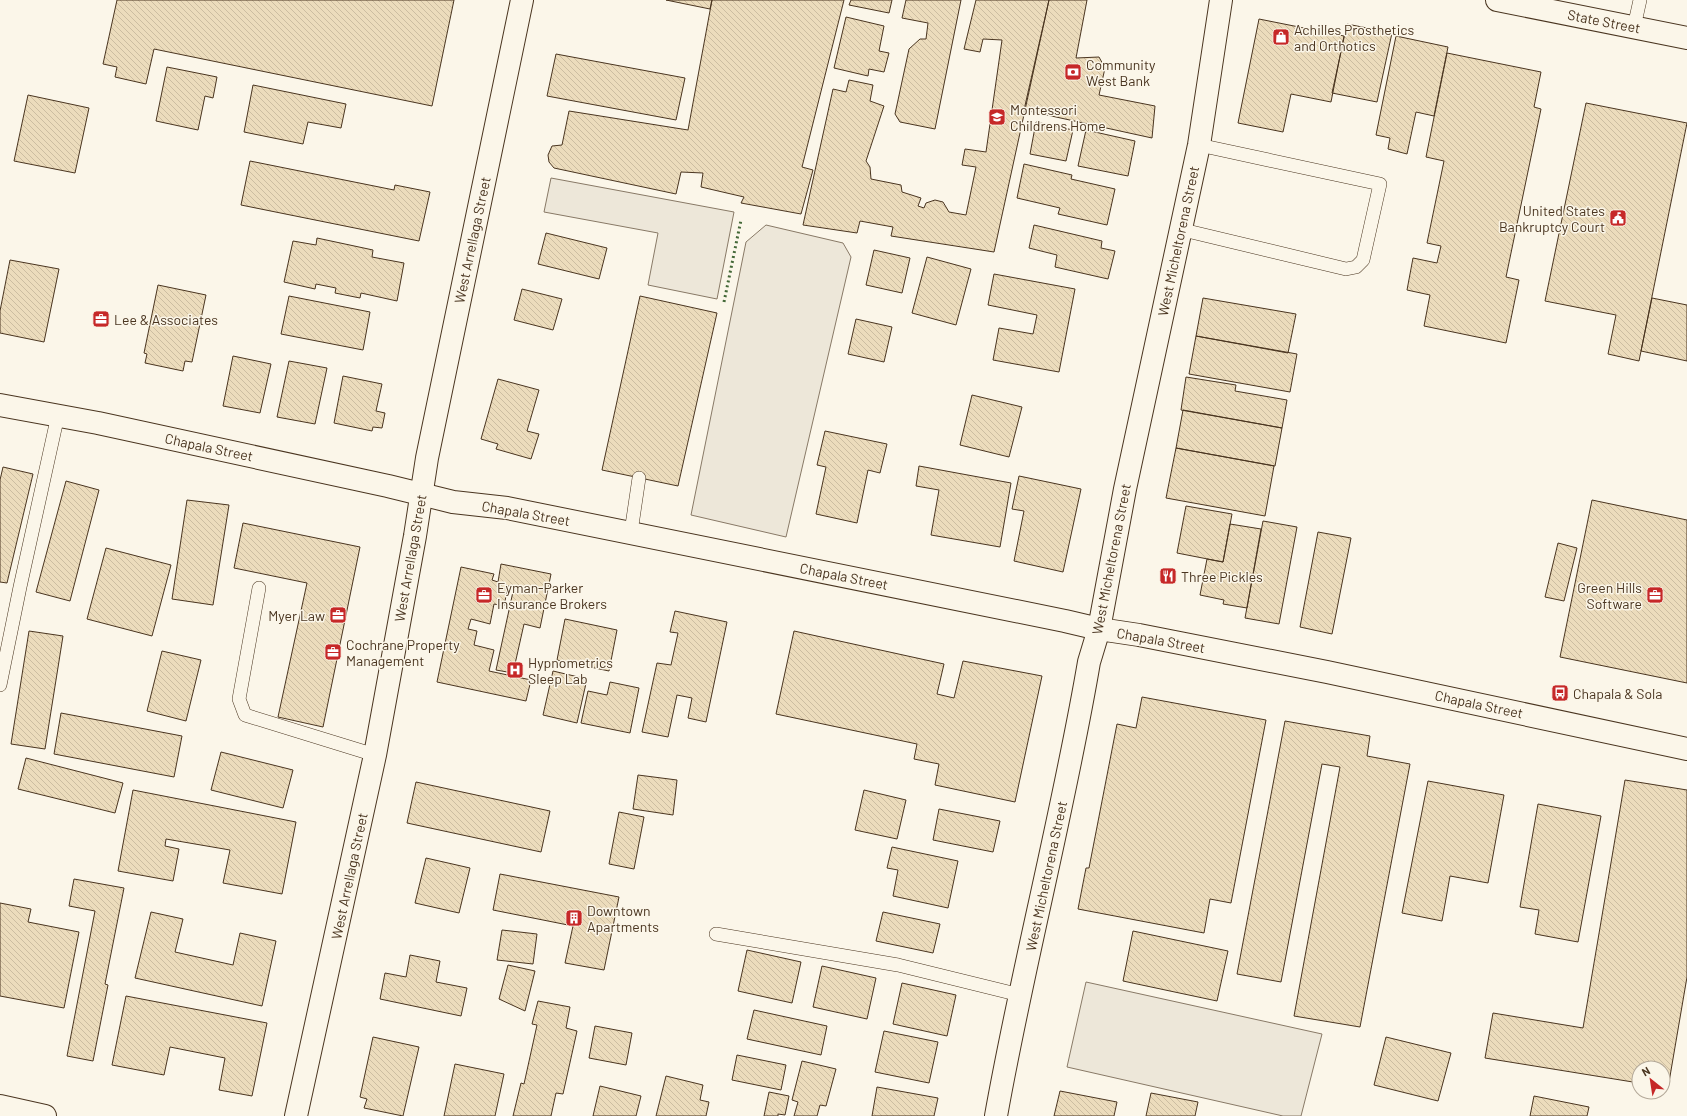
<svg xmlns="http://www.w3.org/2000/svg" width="1687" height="1116" font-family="Barlow,sans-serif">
<defs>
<pattern id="building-back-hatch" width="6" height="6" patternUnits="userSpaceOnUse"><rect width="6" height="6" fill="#ecdcbc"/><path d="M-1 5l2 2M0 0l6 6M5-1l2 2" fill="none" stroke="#ccbda1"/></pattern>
</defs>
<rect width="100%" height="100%" fill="#fbf6e9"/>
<path fill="#ede7d9" stroke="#887966" d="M551 178 734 212 717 299 648 285 658 233 544 212Z
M766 225 843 243 851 257 786 537 691 515 746 242Z
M1086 982 1322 1034 1301 1116H1283L1067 1067Z"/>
<path fill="url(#building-back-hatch)" stroke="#4a3520" d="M117 0H454L432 106 154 49 146 84 115 77 117 67 103 64Z
M666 0H712L710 9Z
M712 0H844L802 167 813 170 801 214 741 203 744 197 701 187 703 173 681 172 676 194 554 168 549 162 548 155 552 146 562 145 569 111 688 130Z
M851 0H892L889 13 849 5Z
M906 0H961L935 129 900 122 895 114 909 49 920 39H926L928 23 902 18Z
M976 0H1049L994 252 891 236 893 227 860 221 857 233 803 225 833 89 846 92 849 80 873 85 870 101 884 106 866 161 870 167 871 179 901 185 902 192 921 198 918 206 924 208 926 203 935 200 943 202 949 212 966 215 976 167 962 165 965 149 986 152 1002 40 983 39 980 52 964 49Z
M1049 0H1087L1076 58 1099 57 1105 68 1099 95 1155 106 1152 138 1024 110Z
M846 17 884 26 879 51 889 53 884 72 869 69 868 76 834 68Z
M1259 19 1344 36 1331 102 1291 94 1283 132 1238 123Z
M1347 24 1392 33 1377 102 1332 93Z
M1396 36 1448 47 1434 116 1416 112 1407 154 1388 149 1390 138 1376 135Z
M1447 53 1541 72 1534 107 1541 109 1506 277 1519 280 1506 343 1424 326 1430 295 1407 290 1413 258 1437 263 1441 246 1427 243 1444 161 1426 157Z
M556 54 685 78 676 120 547 96Z
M167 67 217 77 213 98 205 96 198 130 156 121Z
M253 85 346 104 341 128 308 122 303 144 244 132Z
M28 95 89 108 75 173 14 161Z
M1586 103 1687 123 1639 361 1608 354 1616 315 1545 301Z
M1036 122 1073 130 1066 161 1030 154Z
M1086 130 1135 141 1128 176 1078 166Z
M250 161 394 190 395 185 430 192 419 241 241 205Z
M1024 164 1072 175 1071 179 1115 189 1107 225 1058 214 1060 208 1017 198Z
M1034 225 1102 241 1101 248 1115 251 1108 279 1055 267 1057 255 1029 248Z
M546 233 607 248 599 279 538 264Z
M317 238 373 250 372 257 404 263 397 301 361 293 360 298 335 293 336 288 316 284 315 289 284 282 293 241 316 245Z
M874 250 910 258 902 293 866 285Z
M927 257 971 269 956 325 912 313Z
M10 260 59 269 44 342 0 333V311Z
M994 274 1075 289 1059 372 993 360 999 328 1033 334 1037 315 988 305Z
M158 285 206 295 192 362 185 361 183 371 145 363 147 354 144 353Z
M522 289 562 299 553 330 514 320Z
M289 296 370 312 363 350 281 334Z
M640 296 717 313 678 486 602 470Z
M1203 298 1296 314 1288 353 1196 336Z
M1652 298 1687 305V361L1641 351Z
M856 319 892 327 884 362 848 354Z
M1196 336 1297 354 1290 392 1189 374Z
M233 356 271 364 260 413 223 406Z
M289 361 327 368 315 424 277 417Z
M343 376 382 384 376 411 385 413 382 428 373 427 372 431 334 423Z
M1186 377 1236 385 1235 391 1287 400 1282 428 1181 410Z
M498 379 539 390 527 431 539 434 531 459 496 449 498 444 481 439Z
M972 395 1022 407 1009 457 960 445Z
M1183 410 1282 428 1275 466 1176 448Z
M825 431 887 444 880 473 868 470 857 523 816 514 826 467 817 465Z
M1176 448 1274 466 1265 516 1166 498Z
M919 466 1011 483 1000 547 931 535 939 490 916 486Z
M3 467 33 474 7 583 0 582V480Z
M1019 476 1081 489 1063 572 1014 561 1024 511 1012 509Z
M66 481 99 490 70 601 36 592Z
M187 500 229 505 213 605 172 599Z
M1592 500 1687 520V683L1560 657Z
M1186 506 1232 514 1223 562 1177 553Z
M1263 521 1297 527 1279 624 1245 618Z
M243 523 360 547 323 727 278 717 307 583 234 568Z
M1230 524 1261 529 1247 608 1223 604 1224 600 1200 595 1207 559 1223 562Z
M1318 532 1351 538 1332 634 1300 627Z
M1558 543 1577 548 1564 601 1545 597Z
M106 548 171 565 152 636 87 619Z
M501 564 551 574 540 628 524 624 513 673 496 670 514 587 508 586 504 606 494 604 490 624 471 619 468 629 477 631 474 645 494 650 489 671 531 680 526 701 437 682 461 567 494 574 492 580 498 582Z
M675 611 727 622 706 722 688 718 692 698 677 695 668 737 642 732 657 663 671 665 678 633 670 632Z
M565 619 617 630 609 671 557 660Z
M29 631 63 636 45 749 11 744Z
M794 631 944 664 937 694 954 698 963 661 1042 676 1015 802 935 785 939 764 914 759 917 744 776 714Z
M162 651 201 660 186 721 147 711Z
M553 671 587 679 577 723 543 715Z
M610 682 639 688 630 733 581 723 588 691 607 695Z
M1142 697 1266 720 1231 903 1210 899 1204 933 1078 909 1086 868H1089L1117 724 1136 728Z
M61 713 182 736 174 777 54 754Z
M1285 721 1370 736 1367 756 1410 764 1360 1027 1294 1016 1340 767 1322 764 1281 982 1237 974Z
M221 752 293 770 283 808 211 790Z
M26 758 123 783 115 813 18 789Z
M638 775 677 780 673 815 633 809Z
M1625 780 1687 790V977L1668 1088 1663 1087V1068H1639V1083L1485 1058 1493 1013 1583 1028Z
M1428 781 1504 795 1488 883 1450 876 1442 921 1402 913Z
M416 782 550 811 541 852 407 823Z
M133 790 296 822 282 894 223 883 230 850 166 839 165 846 179 849 173 881 118 871Z
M864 790 906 800 897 839 855 830Z
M1538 804 1601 816 1578 942 1535 934 1539 910 1520 907Z
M939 809 1000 821 993 852 933 840Z
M619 812 644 817 634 869 609 864Z
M892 847 958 861 948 908 893 896 898 870 887 868Z
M426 858 470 868 459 913 415 903Z
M500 874 619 897 604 970 565 963 573 926 493 910Z
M74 879 124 888 105 984 108 985 93 1061 67 1056 95 911 69 906Z
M0 903 31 909 28 922 79 932 64 1008 0 996Z
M151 912 183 919 175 952 233 965 240 933 276 941 262 1006 135 978Z
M883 912 940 924 933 953 876 941Z
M502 930 537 934 533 964 497 960Z
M1133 931 1228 951 1217 1001 1123 981Z
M747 950 801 962 792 1003 738 991Z
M410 955 440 961 436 982 467 988 461 1016 380 999 385 973 406 977Z
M508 965 535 971 525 1011 499 999Z
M822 966 876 978 867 1019 813 1007Z
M902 983 956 995 947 1036 893 1024Z
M126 996 267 1023 252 1096 219 1090 225 1058 170 1047 164 1075 112 1065Z
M538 1001 570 1007 566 1028 577 1031 563 1094 556 1093 551 1116H513L521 1083 524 1084 537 1025 532 1024Z
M754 1010 827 1026 821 1055 747 1039Z
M595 1026 632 1033 626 1065 589 1058Z
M884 1031 938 1042 929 1083 875 1072Z
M373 1037 419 1047 403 1116 364 1108 367 1099 360 1097Z
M1386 1037 1451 1053 1438 1101 1374 1085Z
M737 1055 786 1065 781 1090 732 1080Z
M802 1061 836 1069 826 1106 820 1105 817 1116H794L798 1102 792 1100Z
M455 1064 504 1074 495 1116H444Z
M666 1076 703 1085 700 1100 709 1102 706 1116H656Z
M600 1086 641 1096 636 1116H593Z
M877 1087 938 1098 934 1116H872Z
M1060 1091 1117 1102 1114 1116H1054Z
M769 1092 789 1096 785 1115 778 1114V1116H764Z
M1151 1093 1198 1102 1195 1116H1146Z
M1534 1096 1589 1107 1587 1116H1530Z"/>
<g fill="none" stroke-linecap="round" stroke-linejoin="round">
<g stroke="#4a3520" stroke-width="14">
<path id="lane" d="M1634 27 1640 0
M1179 229 1346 269 1356 267 1363 260 1380 184 1199 145
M631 532 639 478
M259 588 239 699 245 715 375 755
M0 685 20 587 58 415
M716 934 898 965 1020 995"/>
</g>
<g stroke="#4a3520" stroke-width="24">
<path id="street" d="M1497 0 1687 38
M296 1116 375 755 415 536 427 458 522 0"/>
</g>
<g stroke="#4a3520" stroke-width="24">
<path id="secondary" d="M0 405 98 423 388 486 453 502 507 508 1065 621 1099 629
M0 1106 45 1116"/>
</g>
<g stroke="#4a3520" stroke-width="24">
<path id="primary" d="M1099 629 1139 635 1327 672 1687 749
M996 1116C1023 964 1063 815 1089 662L1099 629 1125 489 1199 145 1221 0"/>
</g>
<use href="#lane" stroke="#fbf6e9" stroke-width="13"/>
<use href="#street" stroke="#fbf6e9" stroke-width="22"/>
<use href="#secondary" stroke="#fbf6e9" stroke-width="22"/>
<use href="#primary" stroke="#fbf6e9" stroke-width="22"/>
<path stroke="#436837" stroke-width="3" stroke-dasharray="2 3" stroke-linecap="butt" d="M724 302 741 220"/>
</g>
<defs>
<g id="shop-square" transform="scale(0.9)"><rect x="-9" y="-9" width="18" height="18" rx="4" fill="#c62828" stroke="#fbf6e9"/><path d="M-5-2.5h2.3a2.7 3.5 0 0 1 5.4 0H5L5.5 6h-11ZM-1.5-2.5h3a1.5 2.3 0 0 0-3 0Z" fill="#fff"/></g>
<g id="bank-square" transform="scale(0.9)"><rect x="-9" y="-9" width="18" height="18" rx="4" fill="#c62828" stroke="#fbf6e9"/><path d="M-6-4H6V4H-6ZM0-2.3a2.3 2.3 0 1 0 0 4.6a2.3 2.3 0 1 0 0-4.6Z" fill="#fff"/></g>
<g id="school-square" transform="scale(0.9)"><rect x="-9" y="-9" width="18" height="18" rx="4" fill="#c62828" stroke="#fbf6e9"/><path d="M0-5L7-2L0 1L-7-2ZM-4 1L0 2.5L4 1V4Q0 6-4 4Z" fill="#fff"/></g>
<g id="civic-square" transform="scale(0.9)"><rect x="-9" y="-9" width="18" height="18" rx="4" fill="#c62828" stroke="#fbf6e9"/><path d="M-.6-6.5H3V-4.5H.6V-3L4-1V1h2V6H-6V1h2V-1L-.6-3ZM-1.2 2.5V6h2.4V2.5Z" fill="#fff"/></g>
<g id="office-square" transform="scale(0.9)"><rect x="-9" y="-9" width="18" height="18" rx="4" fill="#c62828" stroke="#fbf6e9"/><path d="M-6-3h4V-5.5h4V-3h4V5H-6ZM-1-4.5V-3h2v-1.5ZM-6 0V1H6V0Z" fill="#fff"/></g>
<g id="restaurant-square" transform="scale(0.9)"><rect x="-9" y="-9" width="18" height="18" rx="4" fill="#c62828" stroke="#fbf6e9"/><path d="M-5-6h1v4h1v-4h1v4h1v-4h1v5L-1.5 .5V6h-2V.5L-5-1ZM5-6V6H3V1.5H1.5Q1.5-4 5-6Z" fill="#fff"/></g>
<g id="hospital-square" transform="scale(0.9)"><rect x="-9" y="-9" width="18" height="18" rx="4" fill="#c62828" stroke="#fbf6e9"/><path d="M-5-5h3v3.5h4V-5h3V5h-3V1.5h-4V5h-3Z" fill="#fff"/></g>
<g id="bus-square" transform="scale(0.9)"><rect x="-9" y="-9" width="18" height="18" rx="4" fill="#c62828" stroke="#fbf6e9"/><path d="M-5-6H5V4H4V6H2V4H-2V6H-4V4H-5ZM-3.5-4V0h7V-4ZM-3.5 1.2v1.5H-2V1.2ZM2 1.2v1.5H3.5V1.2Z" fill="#fff"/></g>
<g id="building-square" transform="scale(0.9)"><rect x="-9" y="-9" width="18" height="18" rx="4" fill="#c62828" stroke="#fbf6e9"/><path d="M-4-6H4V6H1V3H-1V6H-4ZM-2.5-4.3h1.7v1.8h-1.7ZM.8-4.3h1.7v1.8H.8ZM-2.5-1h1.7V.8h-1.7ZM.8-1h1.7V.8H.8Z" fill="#fff"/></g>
</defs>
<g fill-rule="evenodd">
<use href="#shop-square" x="1281" y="37"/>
<use href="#bank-square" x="1073" y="72"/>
<use href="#school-square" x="997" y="117"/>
<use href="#civic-square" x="1618" y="218"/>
<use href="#office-square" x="101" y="319"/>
<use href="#restaurant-square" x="1168" y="576"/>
<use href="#office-square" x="484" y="595"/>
<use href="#office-square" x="1655" y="595"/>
<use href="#office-square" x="338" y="615"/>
<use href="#office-square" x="333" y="652"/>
<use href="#hospital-square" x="515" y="670"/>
<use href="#bus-square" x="1560" y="693"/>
<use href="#building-square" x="574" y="918"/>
</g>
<g text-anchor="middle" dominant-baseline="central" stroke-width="3" stroke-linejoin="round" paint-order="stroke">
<g font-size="14" fill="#4a3520" stroke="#fbf6e9">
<text transform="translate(1604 21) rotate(11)">State Street</text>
<text transform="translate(472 240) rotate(-78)">West Arrellaga Street</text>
<text transform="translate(1178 241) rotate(-78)">West Micheltorena Street</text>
<text transform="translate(209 447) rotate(12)">Chapala Street</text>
<text transform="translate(526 513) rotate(10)">Chapala Street</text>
<text transform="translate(410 558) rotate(-80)">West Arrellaga Street</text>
<text transform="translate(1111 559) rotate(-79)">West Micheltorena Street</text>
<text transform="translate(844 576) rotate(11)">Chapala Street</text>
<text transform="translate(1161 640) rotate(10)">Chapala Street</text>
<text transform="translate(1479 704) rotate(12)">Chapala Street</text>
<text transform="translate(349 876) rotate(-78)">West Arrellaga Street</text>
<text transform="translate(1046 876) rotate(-78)">West Micheltorena Street</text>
</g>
<g font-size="14" fill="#4a3520" stroke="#fbf6e9" text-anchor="start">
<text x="1294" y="29">Achilles Prosthetics<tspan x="1294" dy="16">and Orthotics</tspan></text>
<text x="1086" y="64">Community<tspan x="1086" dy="16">West Bank</tspan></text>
<text x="1010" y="109">Montessori<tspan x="1010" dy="16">Childrens Home</tspan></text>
<text x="1605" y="210" text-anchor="end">United States<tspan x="1605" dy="16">Bankruptcy Court</tspan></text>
<text x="114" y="319">Lee &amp; Associates</text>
<text x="1181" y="576">Three Pickles</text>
<text x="497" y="587">Eyman-Parker<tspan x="497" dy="16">Insurance Brokers</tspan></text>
<text x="1642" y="587" text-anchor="end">Green Hills<tspan x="1642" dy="16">Software</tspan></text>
<text x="325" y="615" text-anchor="end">Myer Law</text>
<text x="346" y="644">Cochrane Property<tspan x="346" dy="16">Management</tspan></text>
<text x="528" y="662">Hypnometrics<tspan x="528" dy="16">Sleep Lab</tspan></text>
<text x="1573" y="693">Chapala &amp; Sola</text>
<text x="587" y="910">Downtown<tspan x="587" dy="16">Apartments</tspan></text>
</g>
</g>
<g transform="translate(1651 1080) rotate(330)"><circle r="19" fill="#fbf6e9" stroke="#b4a999"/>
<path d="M0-3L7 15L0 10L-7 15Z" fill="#c62828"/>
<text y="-6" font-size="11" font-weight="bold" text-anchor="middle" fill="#4a3520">N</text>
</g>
</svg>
